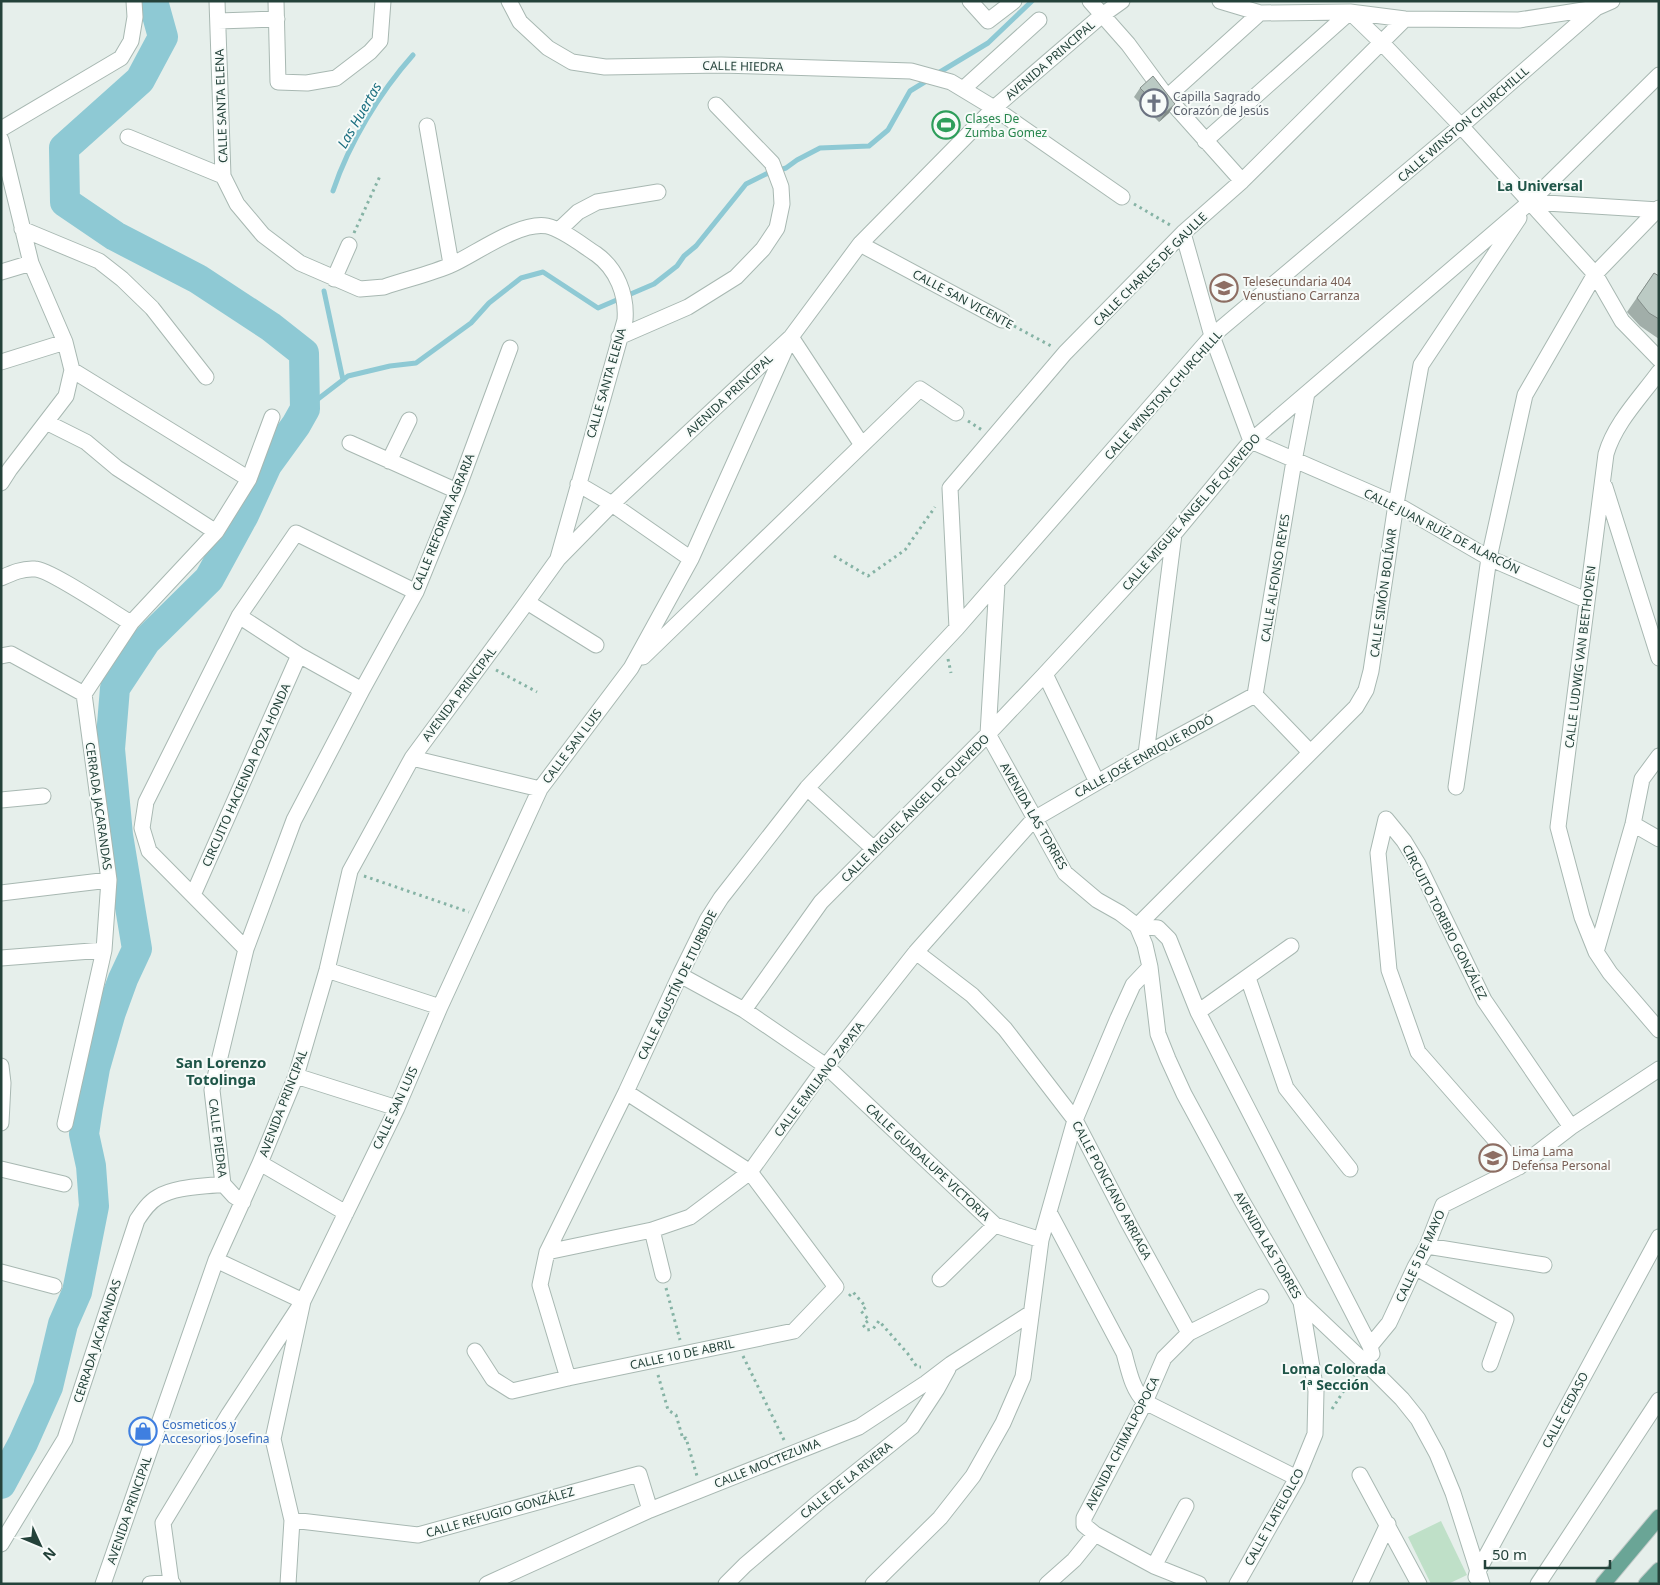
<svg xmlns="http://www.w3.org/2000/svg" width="1660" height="1585" font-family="'Noto Sans',sans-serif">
<rect width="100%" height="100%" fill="#e6efeb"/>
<path fill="#bfe0c8" d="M1441 1521 1467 1575 1448 1584H1431L1408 1537Z"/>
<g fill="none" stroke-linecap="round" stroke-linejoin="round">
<path stroke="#8ec9d4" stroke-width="5" d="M935 75 988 43 1032 1
M333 191C349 143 380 92 413 55
M324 291 343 380
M305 409 348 376 390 366 416 363 471 323 489 303 521 278 543 272 598 308 654 284 677 266 684 256 696 246 746 184 766 174 786 168 797 160 820 148 869 146 888 130 910 91 928 80"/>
<path stroke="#8ec9d4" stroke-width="30" d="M1 1484 23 1443 48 1387 63 1324 77 1292 94 1206 91 1166 84 1134 88 1107 95 1068 111 1012 123 979 137 949 118 835 110 749 115 688 146 641 209 579 244 515 267 465 296 425 305 409 304 353 271 327 198 279 115 236 65 202 64 148 140 80 163 37 153 1"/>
<g stroke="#a8b8b2" stroke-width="17">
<path id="minor" d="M217 1 223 176 237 204 263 235 300 263 360 289 384 287C407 279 431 274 453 264 477 253 520 221 547 226 562 229 582 245 596 254 617 269 627 295 625 320L558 558
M276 1 278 82 307 83 336 78 370 52 380 41 383 1
M509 1 520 22 548 48 572 62 605 67 721 65 911 71 951 82 994 108 1122 197
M970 1 988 21 1014 1
M1090 1 1128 44 1167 97 1242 181
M1220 1 1260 13 1350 12 1405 19 1519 20 1596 8 1612 1
M218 21 277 19
M963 89 1039 20
M1167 97 1260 13
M427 126 451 264
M1 129 121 58 131 41 135 17 134 1
M128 137 223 176
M1 140 31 263 65 342 72 370 66 396 10 469 1 483
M1205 141 1350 12 1382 43 1461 126 1595 274 1622 321 1659 359
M1530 202 1659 210
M22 229 99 261 122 279 152 308 206 377
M559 230 578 212 597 202 658 192
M1183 233 1212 336 1251 441 1396 504 1489 558 1586 600
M860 244 1002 320
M1 272 31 263
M334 279 349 245
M619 337 688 307 736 277 763 249 777 228 782 204 781 187 772 163 716 105
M791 337 862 445
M1 362 65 342
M72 370 249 479
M1659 372C1640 398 1615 423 1606 454L1558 827 1582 917 1596 952 1610 973 1659 1030
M46 422 86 442 117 468 216 532
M350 443 457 491
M389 461 409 420
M578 484 612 504 691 559
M1605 487 1659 658
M1 578C12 573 23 568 35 569 49 569 114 613 131 623
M997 583 988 734 1065 873 1097 900 1120 913 1137 926 1145 945 1150 967 1158 1034 1168 1059 1184 1094 1242 1201 1301 1302 1376 1373 1402 1399 1418 1419 1437 1454 1453 1493 1482 1584
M527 602 596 645
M239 616 299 655 362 690
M957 628 950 488 1065 353 1183 233 1242 181 1405 19
M1 656 11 654 84 694
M643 657 920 389 956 413
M1045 674 1097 782
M1255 695 1294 461 1307 393
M1255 695 1310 752
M1146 754 1174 534
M412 758 540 789
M1456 787 1489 558 1525 395 1595 274 1659 208
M807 788 874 849
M1 800 43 796
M1386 819 1378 853 1389 970 1418 1052 1519 1167
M1386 819 1404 841 1418 864 1484 1000 1571 1127
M1633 824 1659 839
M1 893 109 880
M193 895 299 655
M1137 926 1356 707 1366 690 1371 671 1396 504 1421 365 1519 218
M1137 926 1158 928 1169 939 1198 1012 1370 1346
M246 949 149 851 142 828 146 802 239 616 296 533 416 592
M916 952 972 995 1005 1029 1075 1120 1129 1224 1189 1333
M1596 952 1633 824 1642 779 1659 756
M1 958 104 950
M327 970 440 1007
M680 975 744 1010 826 1066 995 1225 1041 1240
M1248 978 1286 1088 1350 1169
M744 1010 821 902 988 734 1045 674 1174 534 1251 441 1530 202 1659 75
M1198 1012 1291 946
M1 1066 3 1083 1 1123
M296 1076 397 1108
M65 1124 104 950 109 880 84 694 131 623 216 532 249 479 272 417
M260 1163 346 1213
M1 1169 64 1184
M243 1202 234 1196 223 1184 212 1090 246 949 294 820 362 690 416 592 457 491 510 348
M1049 1212 1124 1353C1129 1371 1132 1389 1145 1402L1297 1478
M652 1230 663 1275
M1427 1246 1544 1265
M547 1252 652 1230 690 1217 750 1172 826 1066 916 952 1034 819 1146 754 1255 695
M1415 1267 1506 1319 1490 1364
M1 1272 54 1286
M940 1279 995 1225
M475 1351 493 1379 512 1391 568 1378 794 1331 836 1287 750 1172 626 1092
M1372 1354 1370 1346 1389 1323 1415 1267 1427 1246 1443 1205 1519 1167 1571 1127 1659 1069
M568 1378 540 1285 547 1252 626 1092 680 975 707 920 721 898 807 788 957 628 1212 336 1461 126 1596 8
M1360 1475 1419 1584
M292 1520 418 1535 639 1474 650 1510
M1 1544 65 1439 137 1220C143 1211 149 1202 158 1197 177 1186 203 1187 223 1184
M1154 1566 1186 1506
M1476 1577 1477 1573 1659 1237
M171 1582 163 1523 229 1414 303 1301 216 1260
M103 1584 216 1260 260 1163 296 1076 327 970 350 871 412 758 527 602 558 559 612 504 791 337 860 244 994 108 1101 16 1122 1
M150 1584 171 1582 173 1584
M288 1584 292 1520 273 1439 303 1301 397 1108 440 1007 540 789 631 668 691 559 788 343
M487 1584 650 1510 859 1427 926 1383 951 1364 1031 1313
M726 1584 745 1565 820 1501 912 1427 937 1389 948 1369
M873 1584 940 1518 973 1476 1003 1423 1023 1377 1041 1240 1075 1120 1118 1018 1133 985 1150 967
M1047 1584 1074 1560 1095 1534
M1199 1584 1154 1566 1095 1534 1084 1525V1518L1145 1402 1164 1358 1189 1333 1261 1297
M1237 1584 1297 1478 1315 1434 1316 1391 1301 1302
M1360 1584 1388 1524
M1538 1584 1659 1400"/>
</g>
<g stroke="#c2cac8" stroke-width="17">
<path id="major" d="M1603 1584 1659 1517
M1646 1584 1659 1570"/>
</g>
<path stroke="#86b3a5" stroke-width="3" stroke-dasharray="2.5 4" stroke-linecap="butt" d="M1134 204 1170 225
M354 233 380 176
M1014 326 1053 347
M968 421 982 430
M834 556 868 576 905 550 935 507
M948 659 951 673
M496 670 537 692
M364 876 469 912
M666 1288 680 1340
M849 1296 853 1292 866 1307 861 1311 869 1320 863 1325 867 1330 873 1329 879 1321 908 1354 917 1367H921
M743 1356 784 1440
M658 1375 668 1410 676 1415 683 1439 686 1438 697 1476
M1332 1409 1356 1372"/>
<use href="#minor" stroke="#fff" stroke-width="15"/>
<use href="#major" stroke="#6aa596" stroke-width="15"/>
</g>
<path fill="#a1aea9" d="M1140 88 1169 113 1159 122 1134 97Z
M1654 273 1659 276V339L1640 326 1627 312Z"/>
<path fill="#838d89" d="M1175 104 1169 113 1159 122 1165 113Z"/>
<path fill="#bbcac4" stroke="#838d89" d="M1153 76 1175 104 1165 113 1140 88Z
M1654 273 1659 276V319L1649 313 1637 298Z"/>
<defs>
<g id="church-ring" transform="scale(1.4375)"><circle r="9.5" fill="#f7fbf9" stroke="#6b7280" stroke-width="1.5"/><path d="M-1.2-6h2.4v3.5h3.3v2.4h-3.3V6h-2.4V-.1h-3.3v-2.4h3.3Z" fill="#6b7280"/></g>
<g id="stadium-ring" transform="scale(1.4375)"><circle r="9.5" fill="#f7fbf9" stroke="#2e9e5b" stroke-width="1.5"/><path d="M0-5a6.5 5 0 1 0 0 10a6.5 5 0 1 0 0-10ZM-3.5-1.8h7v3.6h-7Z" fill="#2e9e5b"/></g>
<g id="school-ring" transform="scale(1.4375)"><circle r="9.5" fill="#f7fbf9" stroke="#8d6e63" stroke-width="1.5"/><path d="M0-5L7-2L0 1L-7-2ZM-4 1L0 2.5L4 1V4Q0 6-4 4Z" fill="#8d6e63"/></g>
<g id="shop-ring" transform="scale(1.4375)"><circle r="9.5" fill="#f7fbf9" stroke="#3f7fe0" stroke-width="1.5"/><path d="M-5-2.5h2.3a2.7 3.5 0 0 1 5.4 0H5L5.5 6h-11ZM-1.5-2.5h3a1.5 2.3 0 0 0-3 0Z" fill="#3f7fe0"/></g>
</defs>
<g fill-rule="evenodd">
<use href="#church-ring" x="1154" y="103"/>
<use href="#stadium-ring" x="946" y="125"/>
<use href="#school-ring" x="1224" y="288"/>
<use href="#school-ring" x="1493" y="1158"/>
<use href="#shop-ring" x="143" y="1431"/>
</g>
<g text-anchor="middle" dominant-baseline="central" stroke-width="4" stroke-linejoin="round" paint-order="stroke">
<g font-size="12" fill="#24423a" stroke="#f7fbf9">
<text transform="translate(1050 60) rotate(-41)">AVENIDA PRINCIPAL</text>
<text transform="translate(743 66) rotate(1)">CALLE HIEDRA</text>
<text transform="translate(221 106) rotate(-92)">CALLE SANTA ELENA</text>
<text transform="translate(1463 124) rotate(-41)">CALLE WINSTON CHURCHILLL</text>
<text transform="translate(1150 269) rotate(-45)">CALLE CHARLES DE GAULLE</text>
<text transform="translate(963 299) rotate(28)">CALLE SAN VICENTE</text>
<text transform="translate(606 383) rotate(-74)">CALLE SANTA ELENA</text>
<text transform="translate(729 395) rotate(-43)">AVENIDA PRINCIPAL</text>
<text transform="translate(1163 395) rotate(-48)">CALLE WINSTON CHURCHILLL</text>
<text transform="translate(1191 512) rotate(-49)">CALLE MIGUEL ÁNGEL DE QUEVEDO</text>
<text transform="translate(443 522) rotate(-68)">CALLE REFORMA AGRARIA</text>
<text transform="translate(1442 531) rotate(27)">CALLE JUAN RUÍZ DE ALARCÓN</text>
<text transform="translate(1275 578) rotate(-81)">CALLE ALFONSO REYES</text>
<text transform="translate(1383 593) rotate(-82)">CALLE SIMÓN BOLÍVAR</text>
<text transform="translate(1580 657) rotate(-83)">CALLE LUDWIG VAN BEETHOVEN</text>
<text transform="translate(459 694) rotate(-53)">AVENIDA PRINCIPAL</text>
<text transform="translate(572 746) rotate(-53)">CALLE SAN LUIS</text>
<text transform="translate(1144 756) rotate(-29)">CALLE JOSÉ ENRIQUE RODÓ</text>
<text transform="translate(246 775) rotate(-66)">CIRCUITO HACIENDA POZA HONDA</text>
<text transform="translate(99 806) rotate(82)">CERRADA JACARANDAS</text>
<text transform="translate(915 808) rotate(-45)">CALLE MIGUEL ÁNGEL DE QUEVEDO</text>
<text transform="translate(1034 816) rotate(60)">AVENIDA LAS TORRES</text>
<text transform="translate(1445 922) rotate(63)">CIRCUITO TORIBIO GONZÁLEZ</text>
<text transform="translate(677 985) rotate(-64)">CALLE AGUSTÍN DE ITURBIDE</text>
<text transform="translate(819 1079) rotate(-53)">CALLE EMILIANO ZAPATA</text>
<text transform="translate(283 1103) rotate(-69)">AVENIDA PRINCIPAL</text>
<text transform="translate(395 1108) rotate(-65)">CALLE SAN LUIS</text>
<text transform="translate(218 1138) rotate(83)">CALLE PIEDRA</text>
<text transform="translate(928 1162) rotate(43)">CALLE GUADALUPE VICTORIA</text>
<text transform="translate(1112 1190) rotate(62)">CALLE PONCIANO ARRIAGA</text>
<text transform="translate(1268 1245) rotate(60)">AVENIDA LAS TORRES</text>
<text transform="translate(1420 1256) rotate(-65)">CALLE 5 DE MAYO</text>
<text transform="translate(97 1341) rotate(-72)">CERRADA JACARANDAS</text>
<text transform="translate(682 1354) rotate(-12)">CALLE 10 DE ABRIL</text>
<text transform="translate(1565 1410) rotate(-62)">CALLE CEDASO</text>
<text transform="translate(1122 1443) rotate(-63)">AVENIDA CHIMALPOPOCA</text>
<text transform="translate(767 1463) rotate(-22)">CALLE MOCTEZUMA</text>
<text transform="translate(846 1480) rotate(-39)">CALLE DE LA RIVERA</text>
<text transform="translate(129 1510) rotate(-71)">AVENIDA PRINCIPAL</text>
<text transform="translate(500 1512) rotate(-16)">CALLE REFUGIO GONZÁLEZ</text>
<text transform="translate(1274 1517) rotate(-61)">CALLE TLATELOLCO</text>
</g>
<g font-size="12" fill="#5b616d" stroke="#f7fbf9" text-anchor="start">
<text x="1173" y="96">Capilla Sagrado<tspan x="1173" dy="14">Corazón de Jesús</tspan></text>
</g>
<g font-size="12" fill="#27864d" stroke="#f7fbf9" text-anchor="start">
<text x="965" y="118">Clases De<tspan x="965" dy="14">Zumba Gomez</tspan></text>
</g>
<g font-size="12" fill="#785e54" stroke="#f7fbf9" text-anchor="start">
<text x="1243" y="281">Telesecundaria 404<tspan x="1243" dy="14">Venustiano Carranza</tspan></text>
<text x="1512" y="1151">Lima Lama<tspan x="1512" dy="14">Defensa Personal</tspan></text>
</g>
<g font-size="12" fill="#366cbe" stroke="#f7fbf9" text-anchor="start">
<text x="162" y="1424">Cosmeticos y<tspan x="162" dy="14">Accesorios Josefina</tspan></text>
</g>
<g font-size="14" font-style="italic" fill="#1c6f80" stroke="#f7fbf9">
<text transform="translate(359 115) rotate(-60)">Las Huertas</text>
</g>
<g font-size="14" font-weight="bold" fill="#1f5548" stroke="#f7fbf9">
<text x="1540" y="185">La Universal</text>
<text x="1334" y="1368">Loma Colorada<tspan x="1334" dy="16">1ª Sección</tspan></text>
</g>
<g font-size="15" font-weight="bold" fill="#1f5548" stroke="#f7fbf9">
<text x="221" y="1062">San Lorenzo<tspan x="221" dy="17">Totolinga</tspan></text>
</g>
</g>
<rect width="1660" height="1585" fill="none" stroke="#24423a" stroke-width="5"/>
<g transform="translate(40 1545) rotate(134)" stroke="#f7fbf9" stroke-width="4" paint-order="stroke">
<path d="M0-4L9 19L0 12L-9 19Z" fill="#24423a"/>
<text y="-8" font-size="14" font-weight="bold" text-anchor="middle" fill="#24423a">N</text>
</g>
<path d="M1485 1560v8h125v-8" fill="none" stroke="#24423a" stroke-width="2.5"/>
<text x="1492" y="1560" font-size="15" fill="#24423a" stroke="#f7fbf9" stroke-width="4" paint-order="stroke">50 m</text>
</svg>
